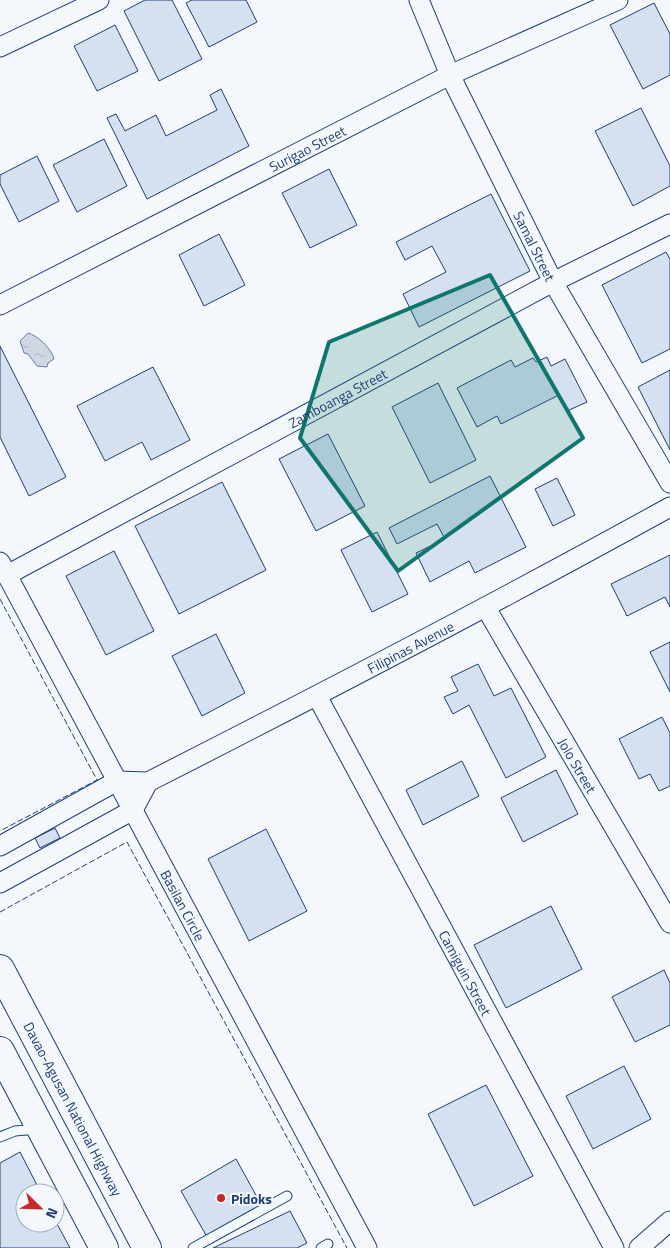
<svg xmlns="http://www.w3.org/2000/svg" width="670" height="1248" font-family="'Titillium Web',sans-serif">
<defs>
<pattern id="water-ripples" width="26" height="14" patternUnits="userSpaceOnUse" patternTransform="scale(1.25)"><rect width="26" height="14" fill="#cfd7e4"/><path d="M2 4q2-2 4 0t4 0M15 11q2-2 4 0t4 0" fill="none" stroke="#b1bac7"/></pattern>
</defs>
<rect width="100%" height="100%" fill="#f4f7fb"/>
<path fill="url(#water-ripples)" stroke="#687fa3" d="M28 333C37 335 52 349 54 359L48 363 47 367 37 366 28 354 24 353 20 341Z"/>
<path fill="#d5e0f0" stroke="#1d3f73" d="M145 0H172L202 59 159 81 124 11Z
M192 0H246L257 22 209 47 186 3Z
M654 3 670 34V75L643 89 610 25Z
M115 25 138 71 97 91 74 46Z
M221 89 249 146 147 199 107 118 116 114 125 131 156 115 166 136 217 110 210 95Z
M641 108 670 166V186L633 206 595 131Z
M104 139 127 186 77 212 53 165Z
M37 156 59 201 19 222 0 184V175Z
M329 169 357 225 310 248 282 193Z
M491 194 530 271 419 327 403 294 446 272 432 246 405 260 396 242Z
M219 234 245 285 204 306 179 255Z
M666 252 670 259V349L642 363 602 285Z
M0 346 66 477 29 496 0 437Z
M547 357 551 366 565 359 587 402 567 411 559 395 501 424 497 416 477 427 457 388 511 360 515 367 533 358 536 362Z
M153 367 190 440 151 460 142 442 105 461 77 406Z
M670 370V450L638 387Z
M438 383 476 460 430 483 392 407Z
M328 434 365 506 316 531 279 459Z
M490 476 526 547 475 573 469 561 430 582 416 553 445 539 437 524 397 544 389 528Z
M557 478 575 515 553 526 535 489Z
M222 482 266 570 179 614 135 526Z
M377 532 408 594 372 612 341 550Z
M114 551 154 631 106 655 66 576Z
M670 555V607L665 597 627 616 611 584Z
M216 634 245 693 202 716 172 656Z
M670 642V692L650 652Z
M478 664 494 696 511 688 546 757 506 778 469 705 453 714 444 697 458 691 451 677Z
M662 717 670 733V786L659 791 650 774 639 779 619 739Z
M462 761 479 796 423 825 406 790Z
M556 770 578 814 523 842 501 798Z
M55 828 60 838 40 848 35 838Z
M266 829 307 911 249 941 208 859Z
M551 906 582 969 506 1008 474 945Z
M664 970 670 983V1025L635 1042 612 997Z
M624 1066 651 1119 593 1149 566 1096Z
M486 1085 533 1176 474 1206 428 1114Z
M20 1152 41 1193H25V1223H55V1220L70 1248H0V1163Z
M236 1159 262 1206 207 1237 181 1191Z
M290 1211 307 1243 297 1248H213Z"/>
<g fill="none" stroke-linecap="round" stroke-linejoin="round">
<g stroke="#1d3f73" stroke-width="11">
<path id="service" d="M0 1137 15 1131 38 1129
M193 1248 287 1196
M321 1248 328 1244"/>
</g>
<g stroke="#1d3f73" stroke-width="21">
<g id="minor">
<path id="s1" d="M419 0 450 75 553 282 670 483"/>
<path d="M0 47 99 0"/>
<path id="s2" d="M0 305 450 75 618 0"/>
<path id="s3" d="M0 562 367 1248"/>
<path id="s4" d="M7 575 553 282 670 224"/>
<path id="s5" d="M486 608 670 923"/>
<path id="s6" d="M317 696 614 1248"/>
<path id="s7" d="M0 846 117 781 148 782C323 693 498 602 670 507"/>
<path d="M0 883 133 810 148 782"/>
<path d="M639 1248 670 1221"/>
</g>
</g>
<g stroke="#1d3f73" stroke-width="30">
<g id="primary">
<path id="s8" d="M0 969 147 1248"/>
<path d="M0 1051 104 1248"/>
</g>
</g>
<use href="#service" stroke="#f4f7fb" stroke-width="9"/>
<use href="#minor" stroke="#f4f7fb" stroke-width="19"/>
<use href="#primary" stroke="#f4f7fb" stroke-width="28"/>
<path stroke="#1d3f73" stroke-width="1" stroke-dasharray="6 2.5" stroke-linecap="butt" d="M0 599 97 780 0 831
M0 912 127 842 347 1248"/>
</g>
<path fill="#0f766e" fill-opacity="0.2" stroke="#0f766e" stroke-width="4" stroke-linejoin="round" d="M490 275 583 438 398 571 300 438 329 342Z"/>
<circle fill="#c62828" stroke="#f4f7fb" stroke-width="2" cx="221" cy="1198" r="5"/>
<g text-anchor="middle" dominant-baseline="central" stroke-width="4" stroke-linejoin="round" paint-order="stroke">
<g font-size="14" fill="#1d3f73" stroke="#f4f7fb">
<text stroke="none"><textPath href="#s2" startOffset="345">Surigao Street</textPath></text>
<text stroke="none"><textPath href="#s1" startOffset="272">Samal Street</textPath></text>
<text stroke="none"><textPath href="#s4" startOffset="375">Zamboanga Street</textPath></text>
<text stroke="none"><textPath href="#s7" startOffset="460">Filipinas Avenue</textPath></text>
<text stroke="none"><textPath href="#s5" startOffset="182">Jolo Street</textPath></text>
<text stroke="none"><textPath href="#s3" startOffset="389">Basilan Circle</textPath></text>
<text stroke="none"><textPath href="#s6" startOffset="314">Camiguin Street</textPath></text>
<text stroke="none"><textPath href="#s8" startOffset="158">Davao-Agusan National Highway</textPath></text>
</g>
<g font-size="14" font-weight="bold" fill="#1d3f73" stroke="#f4f7fb" text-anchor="start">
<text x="231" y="1198">Pidoks</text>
</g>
</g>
<g transform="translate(40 1208) rotate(113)"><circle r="24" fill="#f4f7fb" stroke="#9eadc5"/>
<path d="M0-4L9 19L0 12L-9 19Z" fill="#c62828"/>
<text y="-8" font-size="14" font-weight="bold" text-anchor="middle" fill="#1d3f73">N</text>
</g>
</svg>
